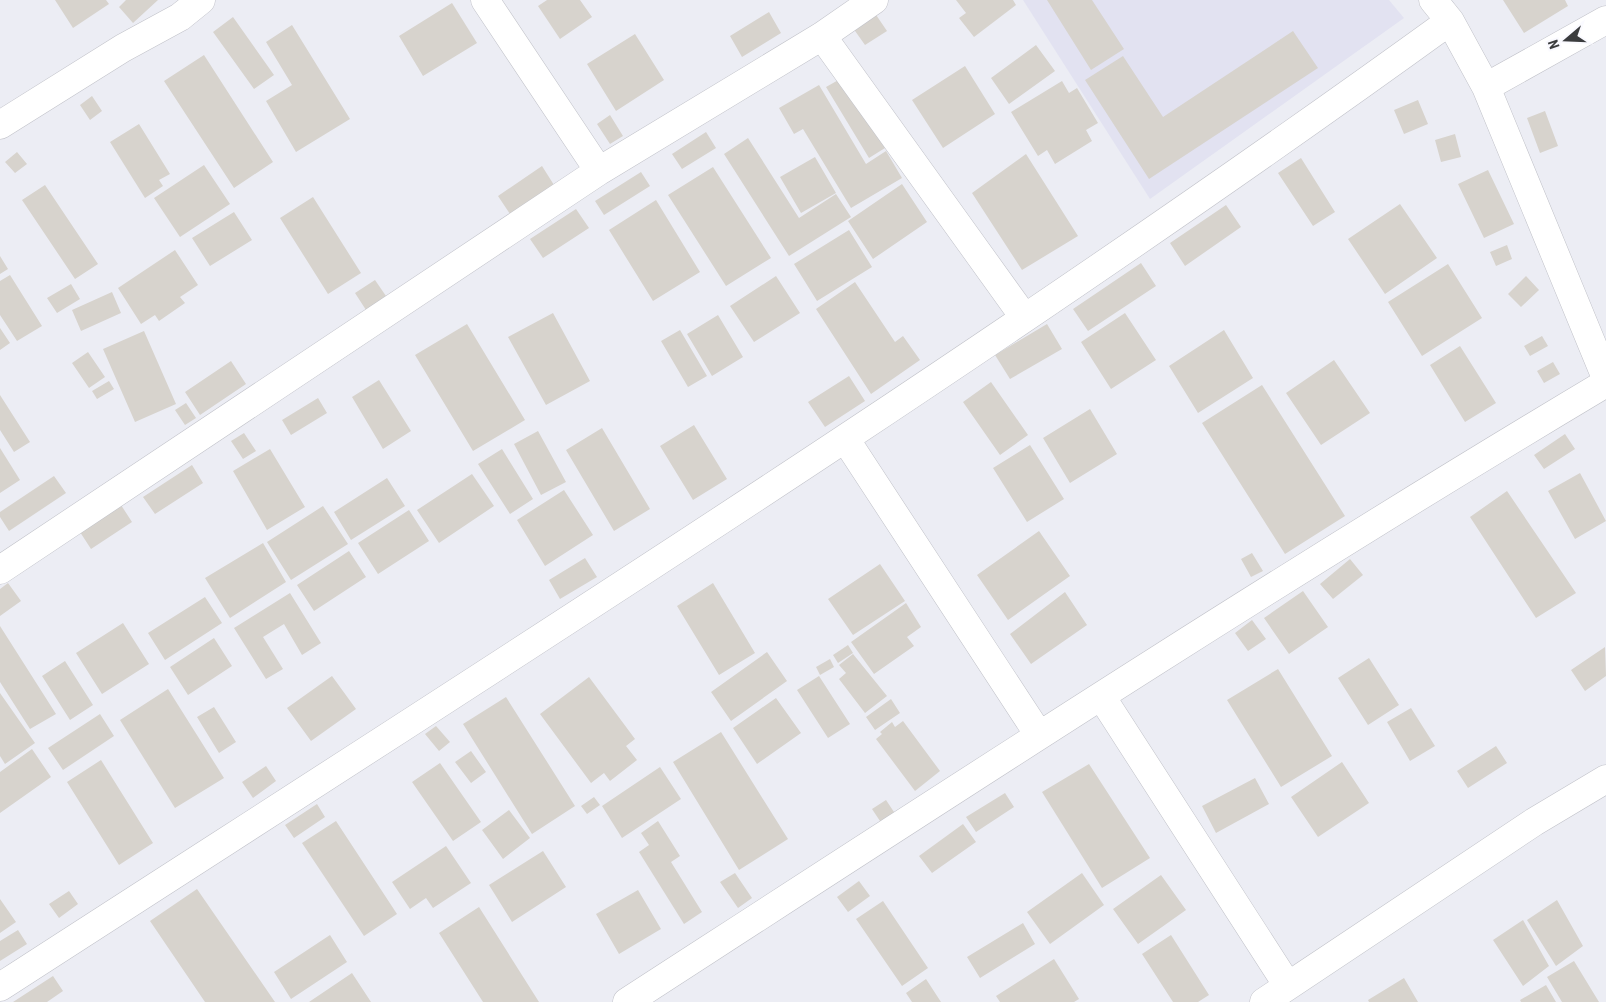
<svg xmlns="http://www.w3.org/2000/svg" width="1606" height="1002" font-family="'Roboto Condensed',sans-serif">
<rect width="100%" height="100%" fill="#ecedf4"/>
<path fill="#e2e2f1" d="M1023 0H1389L1404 18 1150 199Z"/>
<path fill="#d7d3cd" d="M55 0H106L109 4 73 28Z
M126 0H158L133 23 119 7Z
M547 0H580L592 17 560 39 538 6Z
M956 0H1013L1016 5 974 37 959 18 966 13Z
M1047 0H1092L1124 49 1091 70Z
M1503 0H1565L1568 6 1524 33Z
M452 3 477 43 423 76 399 36Z
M870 6 887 31 865 45 848 21Z
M769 12 781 33 742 57 730 36Z
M233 17 274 75 254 89 213 32Z
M292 25 350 119 296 152 266 101 292 85 266 42Z
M1293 31 1318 68 1149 179 1085 80 1123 56 1163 117Z
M635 34 664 80 616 111 587 64Z
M1036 45 1055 71 1009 104 991 78Z
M204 55 273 162 234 188 164 81Z
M965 66 995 114 943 148 912 100Z
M842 78 885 148 869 158 826 87Z
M1062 81 1069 93 1077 88 1098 123 1086 130 1092 141 1055 164 1047 150 1038 156 1011 112Z
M819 85 866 164 886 151 902 178 851 208 803 129 794 134 779 108Z
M92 96 102 111 90 120 80 105Z
M1418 100 1428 124 1404 134 1394 110Z
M1545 111 1558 146 1540 153 1527 118Z
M610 115 623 136 610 144 597 124Z
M139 124 170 174 159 180 163 186 145 198 110 142Z
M706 132 716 148 682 169 672 154Z
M1455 134 1461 157 1441 162 1435 140Z
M748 138 799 218 836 194 851 217 789 256 724 154Z
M17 152 27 164 15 173 5 162Z
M1026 154 1078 236 1022 270 972 193Z
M815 157 836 193 801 213 780 177Z
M1301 158 1335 212 1313 226 1278 173Z
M204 165 230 204 180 237 154 198Z
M542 166 554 185 510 214 498 196Z
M713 167 771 258 726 286 668 195Z
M1488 170 1514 224 1484 238 1458 184Z
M641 172 650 186 604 215 595 201Z
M902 184 927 222 873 259 848 221Z
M45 185 98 264 75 279 22 200Z
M313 197 361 273 328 294 280 218Z
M656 200 700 272 653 301 609 230Z
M1400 204 1437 258 1385 294 1348 239Z
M1226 205 1241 227 1185 266 1170 243Z
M576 209 589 228 543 258 530 239Z
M234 212 252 240 210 266 192 238Z
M849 230 872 267 817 301 794 264Z
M1507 245 1512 259 1496 266 1490 252Z
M175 250 198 285 180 297 185 303 159 321 155 315 141 324 118 288Z
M0 256 8 269 0 274Z
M1141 263 1156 286 1088 331 1073 309Z
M1448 264 1482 318 1422 356 1388 302Z
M10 275 42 326 17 341 0 315V281Z
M776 276 800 313 754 342 730 306Z
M1526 276 1539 290 1521 307 1508 294Z
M375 280 386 296 366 310 355 293Z
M855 282 895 342 903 336 920 360 871 394 816 309Z
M71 284 80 299 57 313 47 298Z
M112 292 121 313 81 331 72 310Z
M553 313 590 381 546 405 508 337Z
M1125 313 1156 360 1111 389 1081 342Z
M718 315 743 357 712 376 687 334Z
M467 324 525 420 473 451 415 355Z
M1047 324 1062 349 1010 379 995 355Z
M0 328 10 343 0 350Z
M680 330 707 376 688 387 661 341Z
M1224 330 1253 378 1198 413 1169 366Z
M144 331 176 404 135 422 103 349Z
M1542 336 1548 346 1530 356 1524 346Z
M1460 346 1496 403 1465 422 1430 365Z
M88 352 105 377 89 388 72 363Z
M1334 360 1370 413 1321 445 1286 393Z
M231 361 246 384 200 415 185 392Z
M1553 362 1560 374 1544 383 1537 371Z
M849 376 865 401 825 427 808 402Z
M379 380 411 431 383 449 352 397Z
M109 381 114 389 97 399 92 391Z
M991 382 1028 435 1000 455 963 402Z
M1262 385 1345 516 1285 554 1202 423Z
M0 395 30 442 14 452 0 430Z
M318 398 327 413 291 435 282 420Z
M186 403 196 418 185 425 175 410Z
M1090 409 1117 454 1070 483 1043 438Z
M694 425 727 479 693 500 660 446Z
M602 428 650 509 614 531 566 450Z
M538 431 566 482 541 495 514 444Z
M244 433 256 451 243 459 231 441Z
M1565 434 1575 449 1544 469 1534 455Z
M1030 445 1064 499 1027 522 993 468Z
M0 448 20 480 0 493Z
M270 449 305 507 267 530 233 471Z
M502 449 533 499 510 514 478 464Z
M192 465 203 483 155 514 143 497Z
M1580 473 1606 521 1575 539 1548 491Z
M472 474 494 506 439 543 417 510Z
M54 476 66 493 9 531 0 517V512Z
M387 478 405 506 351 540 334 512Z
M564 490 593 535 545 566 517 520Z
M1507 491 1576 593 1536 618 1470 517Z
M121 505 132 522 91 549 80 532Z
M323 506 348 544 291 580 267 542Z
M409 510 429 541 378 574 358 543Z
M1039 531 1070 576 1008 620 977 575Z
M263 543 286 582 230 618 205 578Z
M349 551 366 577 314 611 297 585Z
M1252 553 1263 571 1251 577 1241 559Z
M585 558 597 577 560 599 549 580Z
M1350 559 1363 575 1333 599 1320 584Z
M880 564 905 601 853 635 828 599Z
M8 583 21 601 0 616V589Z
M713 583 755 653 719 675 677 606Z
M1303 591 1328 627 1289 654 1264 618Z
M1065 592 1087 625 1031 664 1010 634Z
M290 593 321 643 302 655 284 624 263 637 283 669 266 679 234 628Z
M205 597 222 623 165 660 148 633Z
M906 603 921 627 907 637 914 646 874 674 851 642Z
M1252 620 1266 639 1248 651 1235 633Z
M123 623 149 664 102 694 76 653Z
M0 626 56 714 30 729 0 682Z
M214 638 232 666 188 695 170 667Z
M848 645 853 653 838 663 833 655Z
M1605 647 1606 676 1585 691 1571 670Z
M767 652 787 681 731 721 711 692Z
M853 654 887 696 865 713 839 679 846 673 839 665Z
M1369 658 1399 705 1368 725 1338 678Z
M830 659 834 667 820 675 816 667Z
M65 661 93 705 70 720 42 676Z
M1278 669 1332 756 1281 787 1227 700Z
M332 676 356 709 311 741 287 708Z
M819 676 850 724 828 738 797 690Z
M589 677 635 739 626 746 637 760 610 781 604 773 591 783 540 714Z
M168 689 224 778 175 808 120 720Z
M0 693 35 743 5 764 0 756Z
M506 697 575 806 532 834 463 724Z
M776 698 801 733 757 764 733 728Z
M891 699 900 713 875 730 866 717Z
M214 707 236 742 219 753 197 717Z
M1411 708 1435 746 1410 761 1387 722Z
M100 714 114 736 63 770 48 748Z
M903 721 940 771 915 791 876 739 882 734 880 732 892 722 895 727Z
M436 726 450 742 439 751 425 734Z
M721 732 788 839 739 870 673 762Z
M1496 746 1507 763 1468 788 1457 771Z
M32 749 51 777 0 813V772Z
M471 751 486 772 471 783 455 762Z
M101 760 153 843 119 865 67 782Z
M1342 762 1369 803 1318 837 1291 797Z
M440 763 481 822 453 841 412 782Z
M1089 764 1150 858 1102 888 1042 792Z
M266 766 276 781 253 798 242 782Z
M660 767 681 799 622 838 602 806Z
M1255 778 1269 804 1216 833 1202 806Z
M1005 793 1014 807 976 832 966 817Z
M594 797 600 805 587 814 581 806Z
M886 800 896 815 882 824 872 809Z
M317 804 325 817 294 838 285 825Z
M509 810 530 838 503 859 482 830Z
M336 821 397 914 364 936 302 843Z
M658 821 680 856 671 862 702 912 684 924 639 852 649 845 641 833Z
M963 824 976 842 932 873 919 856Z
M446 846 471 883 433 908 426 898 410 909 392 882Z
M543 851 566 887 512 922 489 885Z
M735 873 752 898 738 908 720 882Z
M1082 873 1104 905 1050 944 1027 912Z
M1161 875 1186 910 1138 944 1113 909Z
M859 881 870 896 848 912 837 897Z
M197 889 275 1002H205L150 921Z
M638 890 661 929 619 954 596 914Z
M69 891 78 904 59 918 49 904Z
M0 899 16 922 0 933Z
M1557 900 1583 946 1556 966 1527 920Z
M883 901 928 968 902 986 856 919Z
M479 907 539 1002H483L439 933Z
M1523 920 1549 966 1523 986 1493 940Z
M1023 923 1035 944 980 978 967 957Z
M18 930 27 944 0 961V941Z
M330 935 347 962 291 999 274 972Z
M1171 935 1209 995 1198 1002H1173L1142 954Z
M1054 959 1079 999 1074 1002H1000L996 996Z
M1574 961 1599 1002H1562L1547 977Z
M352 973 371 1002H309Z
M53 976 63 991 47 1002H13Z
M1404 978 1418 1002H1369L1368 1000Z
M926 979 941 1002H912L906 993Z
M1546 985 1556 1002H1521L1520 1000Z"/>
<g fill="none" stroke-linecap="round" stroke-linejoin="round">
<g stroke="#c1c2c9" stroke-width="29">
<path id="street" d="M485 0 599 171
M1433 0 1450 21 1486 87 1606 378
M822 36 1024 317
M1486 87 1606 20
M0 125 123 48 180 17 201 0
M846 440 1039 735
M0 570 599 171 822 36 874 0
M1101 696 1288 986
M0 987C487 672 979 362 1450 21
M627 1002C951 792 1274 581 1606 383
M1264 1002 1534 822 1606 779"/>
</g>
<use href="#street" stroke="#fff" stroke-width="28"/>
</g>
<g transform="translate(1566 40) rotate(251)" stroke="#fafaff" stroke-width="4" paint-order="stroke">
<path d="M0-4L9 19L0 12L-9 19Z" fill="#3b3c3e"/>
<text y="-8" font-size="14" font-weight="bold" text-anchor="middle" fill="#3b3c3e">N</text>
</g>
</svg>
